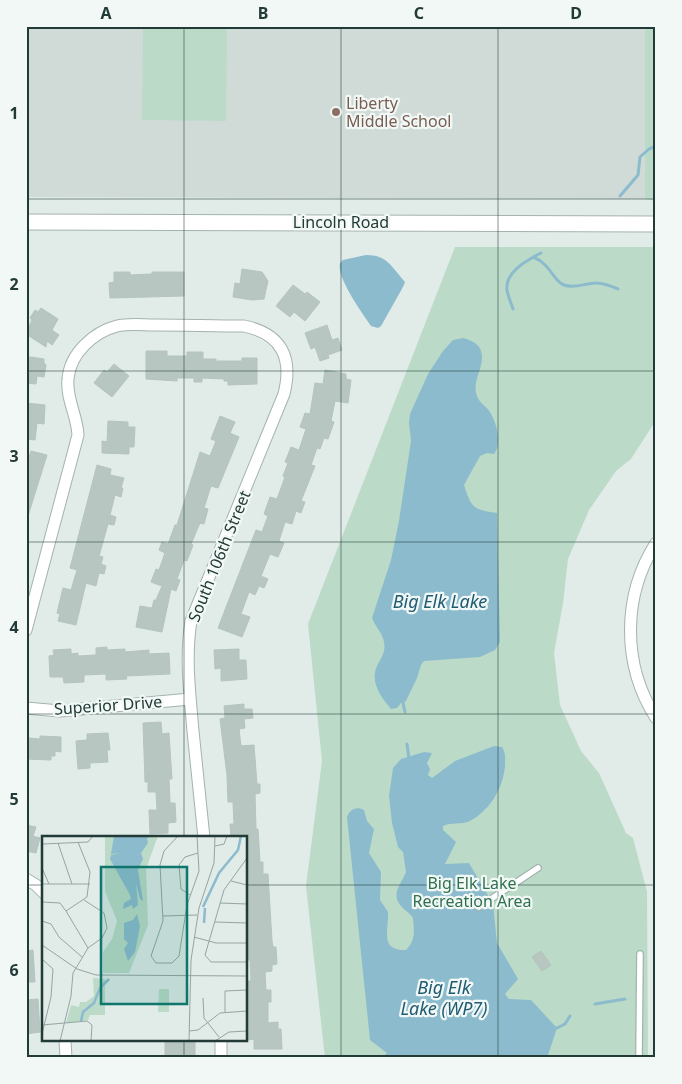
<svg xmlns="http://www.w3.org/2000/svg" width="682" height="1084" font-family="'Noto Sans',sans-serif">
<rect width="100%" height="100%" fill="#e1ebe8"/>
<path fill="#d0dbd7" d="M26 26H645V199L26 197Z"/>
<path fill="#bbdbc8" d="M143 26H227L226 121 142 120Z
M645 26H656V201L645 199Z
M455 247H656V420L631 459 616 471 589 510 568 559 563 603 554 653 560 705 581 751 599 773 626 833 633 838 647 892 648 1058H325L306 886 322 761 308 624Z"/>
<path fill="#8cbbce" d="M366 255C387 255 391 266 405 282L403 287 381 326 378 328 371 326C363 314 336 277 340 263L343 260Z
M463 338C470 340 479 343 481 351 486 366 471 381 477 396 479 403 488 407 491 414 497 424 502 444 494 454L487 453 480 456 464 485C471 507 473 510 497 513L500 642 495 650 480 657 424 661 421 665 417 678 406 701 401 703 397 708 391 709C380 696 369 681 378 664 382 657 386 650 384 642 383 634 375 626 372 618L391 560 399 521 411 441 409 423 410 414 428 374 443 351 453 340Z
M494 746 502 747C506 753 505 759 505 766 503 789 490 810 470 821 461 825 451 822 443 826V830L456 842 445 864 469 863 493 904 497 943 518 979 505 994 509 999 531 1000 557 1028 547 1058H382L387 1053 370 1040 347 817C350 809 357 806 364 810L367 821 374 829 369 853 381 872 380 900 388 912C389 930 379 951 406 950 416 940 414 931 413 918 410 913 405 911 401 906 390 894 402 883 406 872L403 852 398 847 392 823 389 796 393 768 401 759 424 752 432 753 427 763 430 769 428 775 432 778 455 761Z"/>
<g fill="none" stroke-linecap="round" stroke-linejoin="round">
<path stroke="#8cbbce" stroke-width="3" d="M620 196 638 175 640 157 649 149 656 146
M533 257C551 264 553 281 564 285 574 289 586 283 596 283 604 283 611 286 618 289
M513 309C511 303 508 296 507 290 505 271 528 260 541 253
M402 698 405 712
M407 744 409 759
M595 1004 625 999
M557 1028 565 1024 570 1016"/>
</g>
<path fill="#b7c6c1" stroke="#b4c4c0" d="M242 269 262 272 268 281 264 299 252 300 233 297 235 283 240 284Z
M114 272H130V275L152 274V272H184V296L110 298 109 283 114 282Z
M293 285 305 294 307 292 320 302 305 321 294 312 290 317 276 306Z
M41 308 58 319 52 330 59 335 52 345 47 341 46 347 26 334 32 320 30 318 35 310 38 312Z
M327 325 332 340 338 338 342 350 328 355 329 358 320 361 315 347 311 349 305 333Z
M146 351H167V356H187V352H203V359H216V361H242V358H257V384L228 385V381H224V379L202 378V382H194V378H177V381L146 379Z
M31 357 44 359V363L46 365 44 377 37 376 36 384 26 383V358Z
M114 364 129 376 112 397 94 383 104 370 107 372Z
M325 370 346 374V379L351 380 348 403 335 401 331 421 334 422 328 439 324 438 320 449 317 448 311 465 315 466 301 501 305 502 301 513 296 511 292 524 285 522 279 541 284 543 278 557 270 554 261 576 268 579 264 588 259 586 255 595 249 592 241 614 250 617 242 637 218 628 256 530 262 532 268 516 264 514 270 497 277 499 285 477 283 476 288 463 285 462 291 447 299 450 306 429 300 427 305 413 310 414 315 383 323 384Z
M26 403 45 405 44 424 37 423 35 440 26 439Z
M220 416 235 422 230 433 239 437 218 488 211 486 204 508 208 509 204 524 200 523 191 544 193 545 187 561 184 560 177 579 180 580 176 591 171 589 162 632 136 627 140 606 152 608 154 600H156L162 586 151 582 156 569 159 570 165 553 159 550 162 542 168 544 175 525H177L200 452 210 456 216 441 211 439Z
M108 421 128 422V427H135L134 447H129V454L102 453V441L107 442Z
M31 451 47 455 28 516 26 515V456L29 457Z
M97 465 111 469 110 475 124 478 121 488H123L121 497 115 495 110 515 116 517 114 525 108 524 99 556 103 557 101 564 106 566 104 574 99 573 96 586 86 583 76 625 58 621 60 614 57 613 63 588 71 590 77 570 70 568Z
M107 647V650L125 649V652L149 650V654L169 653 170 674 126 676 127 679 106 680V674L84 675V682L64 683 63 677H50L49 656 54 655 53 650 71 649V654L78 653V656L96 655V648Z
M239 649V660H246L247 679 221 681V668L215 669 214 650Z
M244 704V709H252L253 718 244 719 245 728 239 729 241 746 254 745 257 784H260V793L255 794 256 829H258L260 862H263V874H268L272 941 273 947H276L277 964 272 965V971L265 972 266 990H271V1002H268V1023L278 1022V1029H281L282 1049H254V1039L248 1040 246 995H248V981H251L250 960H246V838H231L230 824H234L233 802H228L227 775 220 719 225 718 224 706Z
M161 722 162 734 169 733 172 779H169L170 803H175L176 822 168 823V833L150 834 149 810H157L156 792H148V782H145L143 723Z
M108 733 110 750H107L108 762 90 763V768L78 769 76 741 87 740V734Z
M40 736 61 737V752L55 751V756H51V760L26 759V745H28L29 738 40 739Z
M26 825 36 827 33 836 40 838 36 853 26 851Z
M33 950 35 982H26V951Z
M541 951 551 965 542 971 532 957Z
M38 999 40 1032 26 1034V1000Z
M165 1040 195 1041V1058H165Z"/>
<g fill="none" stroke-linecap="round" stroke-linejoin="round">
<g stroke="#a4b3af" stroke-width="8">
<path id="service" d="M479 907 538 868
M639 1058 640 954"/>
</g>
<g stroke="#a4b3af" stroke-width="13">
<path id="minor" d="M656 543C622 596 622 665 656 718
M26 630 78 435C77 415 66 399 68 379 70 353 94 332 117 326 129 323 144 325 156 325 185 325 215 326 244 326 282 334 293 358 284 394L191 621C185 658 190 694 193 731 197 767 200 802 204 838
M26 708 60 711 190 699
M26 879 36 885 44 893
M65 1040 66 1058
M221 1058V1040"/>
</g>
<g stroke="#a4b3af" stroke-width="17">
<path id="tertiary" d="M26 222 656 224"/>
</g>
<use href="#service" stroke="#fff" stroke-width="5.5"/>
<use href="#minor" stroke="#fff" stroke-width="11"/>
<use href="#tertiary" stroke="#fff" stroke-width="15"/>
</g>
<path fill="none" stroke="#223b37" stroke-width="1" stroke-opacity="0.55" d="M184 26V838M341 26V1058M498 26V1058M26 199H656M26 371H656M26 542H656M26 714H656M26 885H44M246 885H656M184 1040V1058"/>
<circle fill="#8d6e63" stroke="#f2f8f5" stroke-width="2" cx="336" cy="112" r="5"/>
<g text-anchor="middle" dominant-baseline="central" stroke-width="4.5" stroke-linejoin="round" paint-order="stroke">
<g font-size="16" fill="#785e54" stroke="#f2f8f5" text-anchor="start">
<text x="346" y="103">Liberty<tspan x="346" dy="18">Middle School</tspan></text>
</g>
<g font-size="16" fill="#223b37" stroke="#f2f8f5">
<text x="341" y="222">Lincoln Road</text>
<text transform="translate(219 556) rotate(-68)">South 106th Street</text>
<text transform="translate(108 705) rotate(-4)">Superior Drive</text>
</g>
<g font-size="16" fill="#2f7050" stroke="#f2f8f5">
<text x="472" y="883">Big Elk Lake<tspan x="472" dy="18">Recreation Area</tspan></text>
</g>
<g font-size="18" font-style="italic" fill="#205b74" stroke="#f2f8f5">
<text x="440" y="601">Big Elk Lake</text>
<text x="444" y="987">Big Elk<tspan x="444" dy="21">Lake (WP7)</tspan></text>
</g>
</g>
<g transform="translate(42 836)">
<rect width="205" height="205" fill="#e1ebe8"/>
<path d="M63 0H116L104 33 106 89 87 137H61V116L70 103 75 85 63 55ZM51 142 63 143V179H48L46 184 24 187 29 169 37 171 38 166H44L52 160ZM117 153H127V176H116Z" fill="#bbdbc8"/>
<path d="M72 0H110L105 2 106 7 99 17 101 23 96 34 101 65 98 63 94 48 96 69 91 73 90 69 81 73 82 67 89 63 88 59 68 23 69 19 78 17 69 18ZM95 78 98 90 93 116 86 125 82 113 86 107 82 103V87L91 84Z" fill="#8cbbce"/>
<path fill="none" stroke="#8cbbce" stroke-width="2.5" d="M161 71 177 37 196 14 199 0M162 87 163 72M39 185 41 176 52 167 58 152 67 143"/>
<path fill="none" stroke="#95a5a1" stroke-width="1" d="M136 0 122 15 118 29 121 85 109 120 114 127H130L137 120 145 69 157 35 155 0M16 7 30 48M1 8 46 6 51 0M173 10 182 8 185 0M205 22 182 54 163 119 169 126H205M0 32 7 48M189 45 205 49M0 48H48M148 59 139 53 137 29 143 21 156 17M0 66 18 67 24 75 45 61 48 36 36 6M178 67 205 68M24 75 46 112M121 80 155 79M0 85 9 88 17 101 40 121M173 86 205 87M152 101 174 107H205M0 109 35 133 54 139 205 140M0 123 11 133 9 161 0 198M161 162 162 182 177 201M183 176V155L205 154M0 189 45 185 50 189 49 205M147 195 156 194 178 177 205 175M18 205 29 160 31 137 46 112 60 102 65 92 62 77 42 64M147 205 149 124 157 72 172 27 173 0M173 205 187 196 205 195"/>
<path fill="#0f766e" fill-opacity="0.15" stroke="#0f766e" stroke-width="2.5" d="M59 31H145V168H59Z"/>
<rect width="205" height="205" fill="none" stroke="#223b37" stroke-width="2.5"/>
</g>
<rect width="682" height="1084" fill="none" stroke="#f2f8f5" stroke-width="55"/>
<rect x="28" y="28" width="626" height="1028" fill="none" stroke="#223b37" stroke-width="2"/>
<g font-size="16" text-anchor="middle" font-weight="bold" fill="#223b37">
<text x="106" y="19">A</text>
<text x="263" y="19">B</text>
<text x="419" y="19">C</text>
<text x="576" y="19">D</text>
<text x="14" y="119">1</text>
<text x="14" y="290">2</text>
<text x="14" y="462">3</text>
<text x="14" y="633">4</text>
<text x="14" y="805">5</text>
<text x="14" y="976">6</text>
</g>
</svg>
